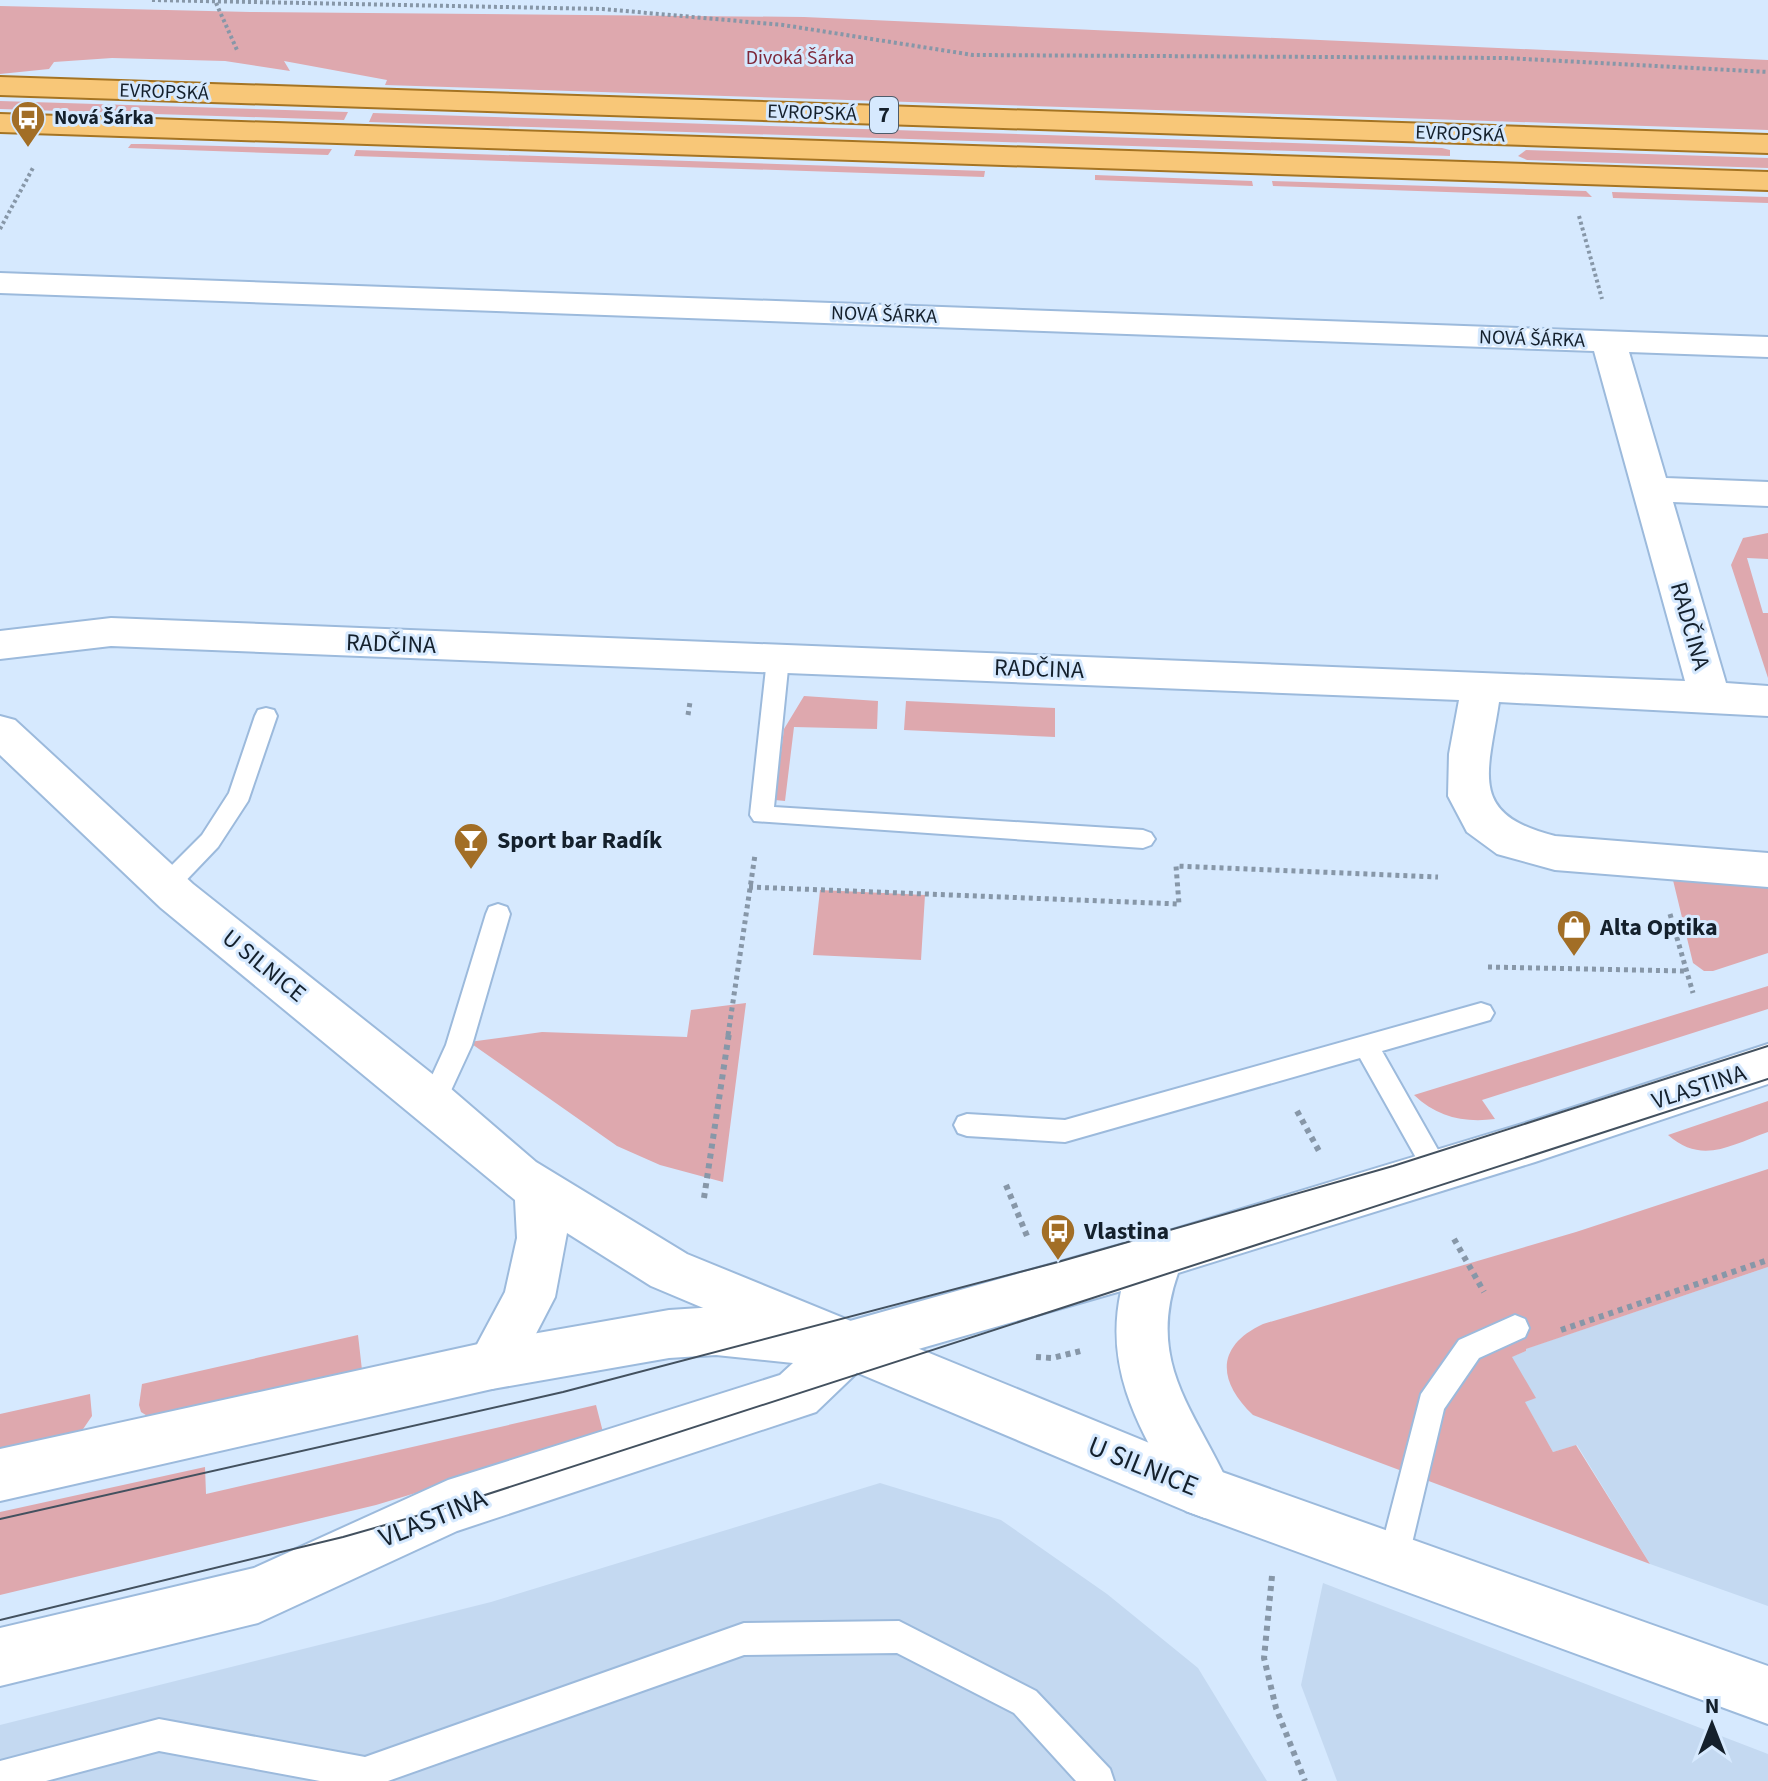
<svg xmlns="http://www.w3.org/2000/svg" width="1768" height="1781" font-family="'Source Sans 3',sans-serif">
<rect width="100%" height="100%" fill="#d6e9fe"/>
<path fill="#c4d9f1" d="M1768 1267V1606L1650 1564 1577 1445 1553 1452 1524 1401 1535 1398 1511 1357 1526 1351 1525 1349Z
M880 1483 1001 1520 1107 1594 1198 1668 1267 1781H0V1725L491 1602Z
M1323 1583 1768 1754V1781H1337L1301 1685Z"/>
<path fill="#dea8ae" d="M0 6 250 12 804 17 1768 60V130L385 85 387 80 284 61 290 71 225 61 112 58 54 62 49 69 0 74Z
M0 101 348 112 344 120 0 109Z
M373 113 1442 148 1450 150V156L369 122Z
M131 144H146L332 149 328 155 128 148Z
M356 150 985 171 984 177 354 156Z
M1526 150 1768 158V168L1527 160 1518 156Z
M1095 175 1252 181 1253 186 1095 180Z
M1272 181 1586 191 1592 197 1273 186Z
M1612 192 1768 197V203L1613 198Z
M1768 533V559L1747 558 1763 613H1768V678L1731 565 1743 538Z
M804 696 878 701 877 729 794 727 785 801 775 800 784 729Z
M906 701 1055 708V737L904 730Z
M1672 876 1768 883V953L1713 971H1704L1693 963Z
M820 890 925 895 921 960 813 955Z
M1768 986V1009L1482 1100 1495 1119C1464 1123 1437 1117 1414 1095Z
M746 1003 723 1182 660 1165 617 1146 469 1042 542 1032 687 1037 691 1010Z
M1768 1101V1132C1731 1145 1702 1165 1668 1135Z
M1768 1169V1267L1526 1349V1351L1512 1357 1536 1398 1525 1402 1553 1452 1576 1445 1650 1564 1253 1415C1217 1381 1216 1346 1263 1324L1576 1232Z
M358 1335 362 1370 149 1417 141 1412 139 1405 142 1384Z
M90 1394 92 1416 79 1435 0 1452V1414Z
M596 1405 604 1436 376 1505 0 1595V1512L205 1467 206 1494Z"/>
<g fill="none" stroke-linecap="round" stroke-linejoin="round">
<g stroke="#9cbadc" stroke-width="4">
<path id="lane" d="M778 651 786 654 789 659 774 807 1143 830 1151 833 1155 839 1151 845 1143 848 754 821 750 815 767 659 770 654Z
M266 708 274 710 277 716 248 801 218 847 174 893 166 895 158 893 154 886 158 879 202 835 229 793 255 716 258 710Z
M498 904 507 907 510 914 472 1045 442 1110 433 1113 424 1110 420 1102 446 1045 486 914 489 907Z
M1481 1003 1490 1006 1494 1013 1490 1020 1382 1051 1450 1171 1446 1179 1437 1183 1428 1179 1360 1058 1065 1142 967 1136 958 1133 954 1125 958 1117 967 1114 1065 1120Z
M1515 1315 1525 1319 1529 1328 1525 1337 1479 1358 1444 1409 1408 1560 1404 1571 1393 1575 1382 1571 1378 1560 1421 1394 1459 1340Z
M899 1621 1036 1691 1110 1769 1114 1781H1076L1014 1713 897 1653 744 1655 388 1781H320L159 1751 46 1781H0V1761L159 1719 365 1757 744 1623Z"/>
</g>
<g stroke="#9cbadc" stroke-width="4">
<path id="street" d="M0 273 1768 337V357L1629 352 1666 478 1768 482V506L1673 502 1726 683 1768 686V716L1499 702C1488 775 1468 814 1555 836L1768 853V887L1555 870 1497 854 1467 832 1448 796 1449 754 1459 700 111 646 0 659V631L111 618 1685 681 1594 351 0 293Z
M0 716 15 720 193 884 450 1088 536 1162 687 1254 1208 1467 1768 1666V1724L1186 1511 651 1286 567 1233 555 1297 511 1382 492 1389 473 1382 466 1365 505 1292 517 1238 515 1200 161 908 0 755Z"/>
</g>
<g stroke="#9cbadc" stroke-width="4">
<path id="secondary" d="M1768 1044V1084L1535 1162 1178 1273C1145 1366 1198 1413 1232 1492L1224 1511 1205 1518 1186 1511C1146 1438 1102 1377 1121 1291L866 1364 816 1412 457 1531 258 1623 0 1686V1628L254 1568 448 1480 780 1375 793 1363 716 1355 669 1358 492 1389 0 1501V1449L492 1341 669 1310 716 1307 850 1321 1159 1234 1535 1120Z"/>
</g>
<g stroke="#a57423" stroke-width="4">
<path id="primary" d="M0 77 1768 135V153L0 95Z
M0 114 1768 172V190L0 132Z"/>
</g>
<path stroke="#8797a8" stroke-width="4" stroke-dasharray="3 3" stroke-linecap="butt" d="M152 0 603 9 783 25 973 55 1506 58 1768 72
M216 3 237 50
M1579 216 1602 299
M0 229 34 166"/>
<path stroke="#8797a8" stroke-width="5" stroke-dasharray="4 4" stroke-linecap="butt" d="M688 715 690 702
M749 887 1179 904 1176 866 1438 877
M1670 914 1693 993
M1488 967 1686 971
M728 1035 755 855"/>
<path stroke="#8797a8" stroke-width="6" stroke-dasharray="5 5" stroke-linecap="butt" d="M1297 1111 1319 1151
M1006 1185 1027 1236
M704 1198 729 1033
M1454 1239 1484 1292
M1561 1330 1768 1260
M1036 1357 1052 1358 1085 1350
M1272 1576 1264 1658 1276 1708 1305 1781"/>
<use href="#lane" fill="#fff" fill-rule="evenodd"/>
<use href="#street" fill="#fff" fill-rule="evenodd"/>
<use href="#secondary" fill="#fff" fill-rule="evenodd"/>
<use href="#primary" fill="#f8c778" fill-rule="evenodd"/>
<path stroke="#43515f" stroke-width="2" d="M0 1519 563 1392 1058 1262 1393 1166 1768 1046
M0 1620 343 1537 448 1507 1768 1079"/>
</g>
<defs>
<g id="bus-pin" transform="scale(1.8)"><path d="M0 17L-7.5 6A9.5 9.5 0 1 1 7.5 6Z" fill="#a26e26" stroke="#d6e9fe"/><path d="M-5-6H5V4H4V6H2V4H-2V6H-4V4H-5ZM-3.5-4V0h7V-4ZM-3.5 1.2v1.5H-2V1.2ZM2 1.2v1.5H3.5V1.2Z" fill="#fff"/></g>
<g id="bar-pin" transform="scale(1.8)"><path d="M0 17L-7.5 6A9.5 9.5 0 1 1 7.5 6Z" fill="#a26e26" stroke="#d6e9fe"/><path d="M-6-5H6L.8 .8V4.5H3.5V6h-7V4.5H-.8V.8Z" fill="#fff"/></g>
<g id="shop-pin" transform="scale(1.8)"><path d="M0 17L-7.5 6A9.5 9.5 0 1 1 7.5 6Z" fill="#a26e26" stroke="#d6e9fe"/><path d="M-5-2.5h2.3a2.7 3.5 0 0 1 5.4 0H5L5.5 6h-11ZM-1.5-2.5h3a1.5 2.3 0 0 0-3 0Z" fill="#fff"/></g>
</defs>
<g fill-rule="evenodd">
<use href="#bus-pin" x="28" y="118"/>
<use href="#bar-pin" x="471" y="840"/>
<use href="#shop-pin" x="1574" y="927"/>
<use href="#bus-pin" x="1058" y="1231"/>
</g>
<g text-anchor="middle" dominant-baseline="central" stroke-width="6" stroke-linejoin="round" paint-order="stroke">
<g font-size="20" fill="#7e283a" stroke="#d6e9fe">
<text x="800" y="58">Divoká Šárka</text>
</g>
<g font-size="20" fill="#14202c" stroke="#d6e9fe">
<text transform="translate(164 92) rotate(2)">EVROPSKÁ</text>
<text transform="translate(812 113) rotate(2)">EVROPSKÁ</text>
<text transform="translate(1460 134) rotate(2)">EVROPSKÁ</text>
<text transform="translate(884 315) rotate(2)">NOVÁ ŠÁRKA</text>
<text transform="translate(1532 339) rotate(2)">NOVÁ ŠÁRKA</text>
</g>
<g font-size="20" font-weight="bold" fill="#14202c" stroke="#d6e9fe" text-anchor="start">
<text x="54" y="118">Nová Šárka</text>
</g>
<rect fill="#d6e9fe" stroke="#4e5c6b" stroke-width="2" x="870" y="97" width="28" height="36" rx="6"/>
<g font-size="22" font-weight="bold" fill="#14202c">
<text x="884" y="115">7</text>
</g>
<g font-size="24" fill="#14202c" stroke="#d6e9fe">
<text transform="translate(1690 626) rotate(74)">RADČINA</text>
<text transform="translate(391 644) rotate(2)">RADČINA</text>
<text transform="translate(1039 669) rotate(2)">RADČINA</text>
<text transform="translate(264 966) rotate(39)">U SILNICE</text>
<text transform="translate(1699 1087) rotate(-18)">VLASTINA</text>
</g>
<g font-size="24" font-weight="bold" fill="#14202c" stroke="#d6e9fe" text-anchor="start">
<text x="497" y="840">Sport bar Radík</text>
<text x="1600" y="927">Alta Optika</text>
<text x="1084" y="1231">Vlastina</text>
</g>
<g font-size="28" fill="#14202c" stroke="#d6e9fe">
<text transform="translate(1143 1466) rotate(22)">U SILNICE</text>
<text transform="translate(433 1518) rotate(-22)">VLASTINA</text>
</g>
</g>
<g transform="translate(1712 1725)" stroke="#d6e9fe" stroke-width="6" paint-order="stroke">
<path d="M0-6L14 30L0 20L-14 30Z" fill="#14202c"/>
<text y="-12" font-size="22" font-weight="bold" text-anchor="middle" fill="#14202c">N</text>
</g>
</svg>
